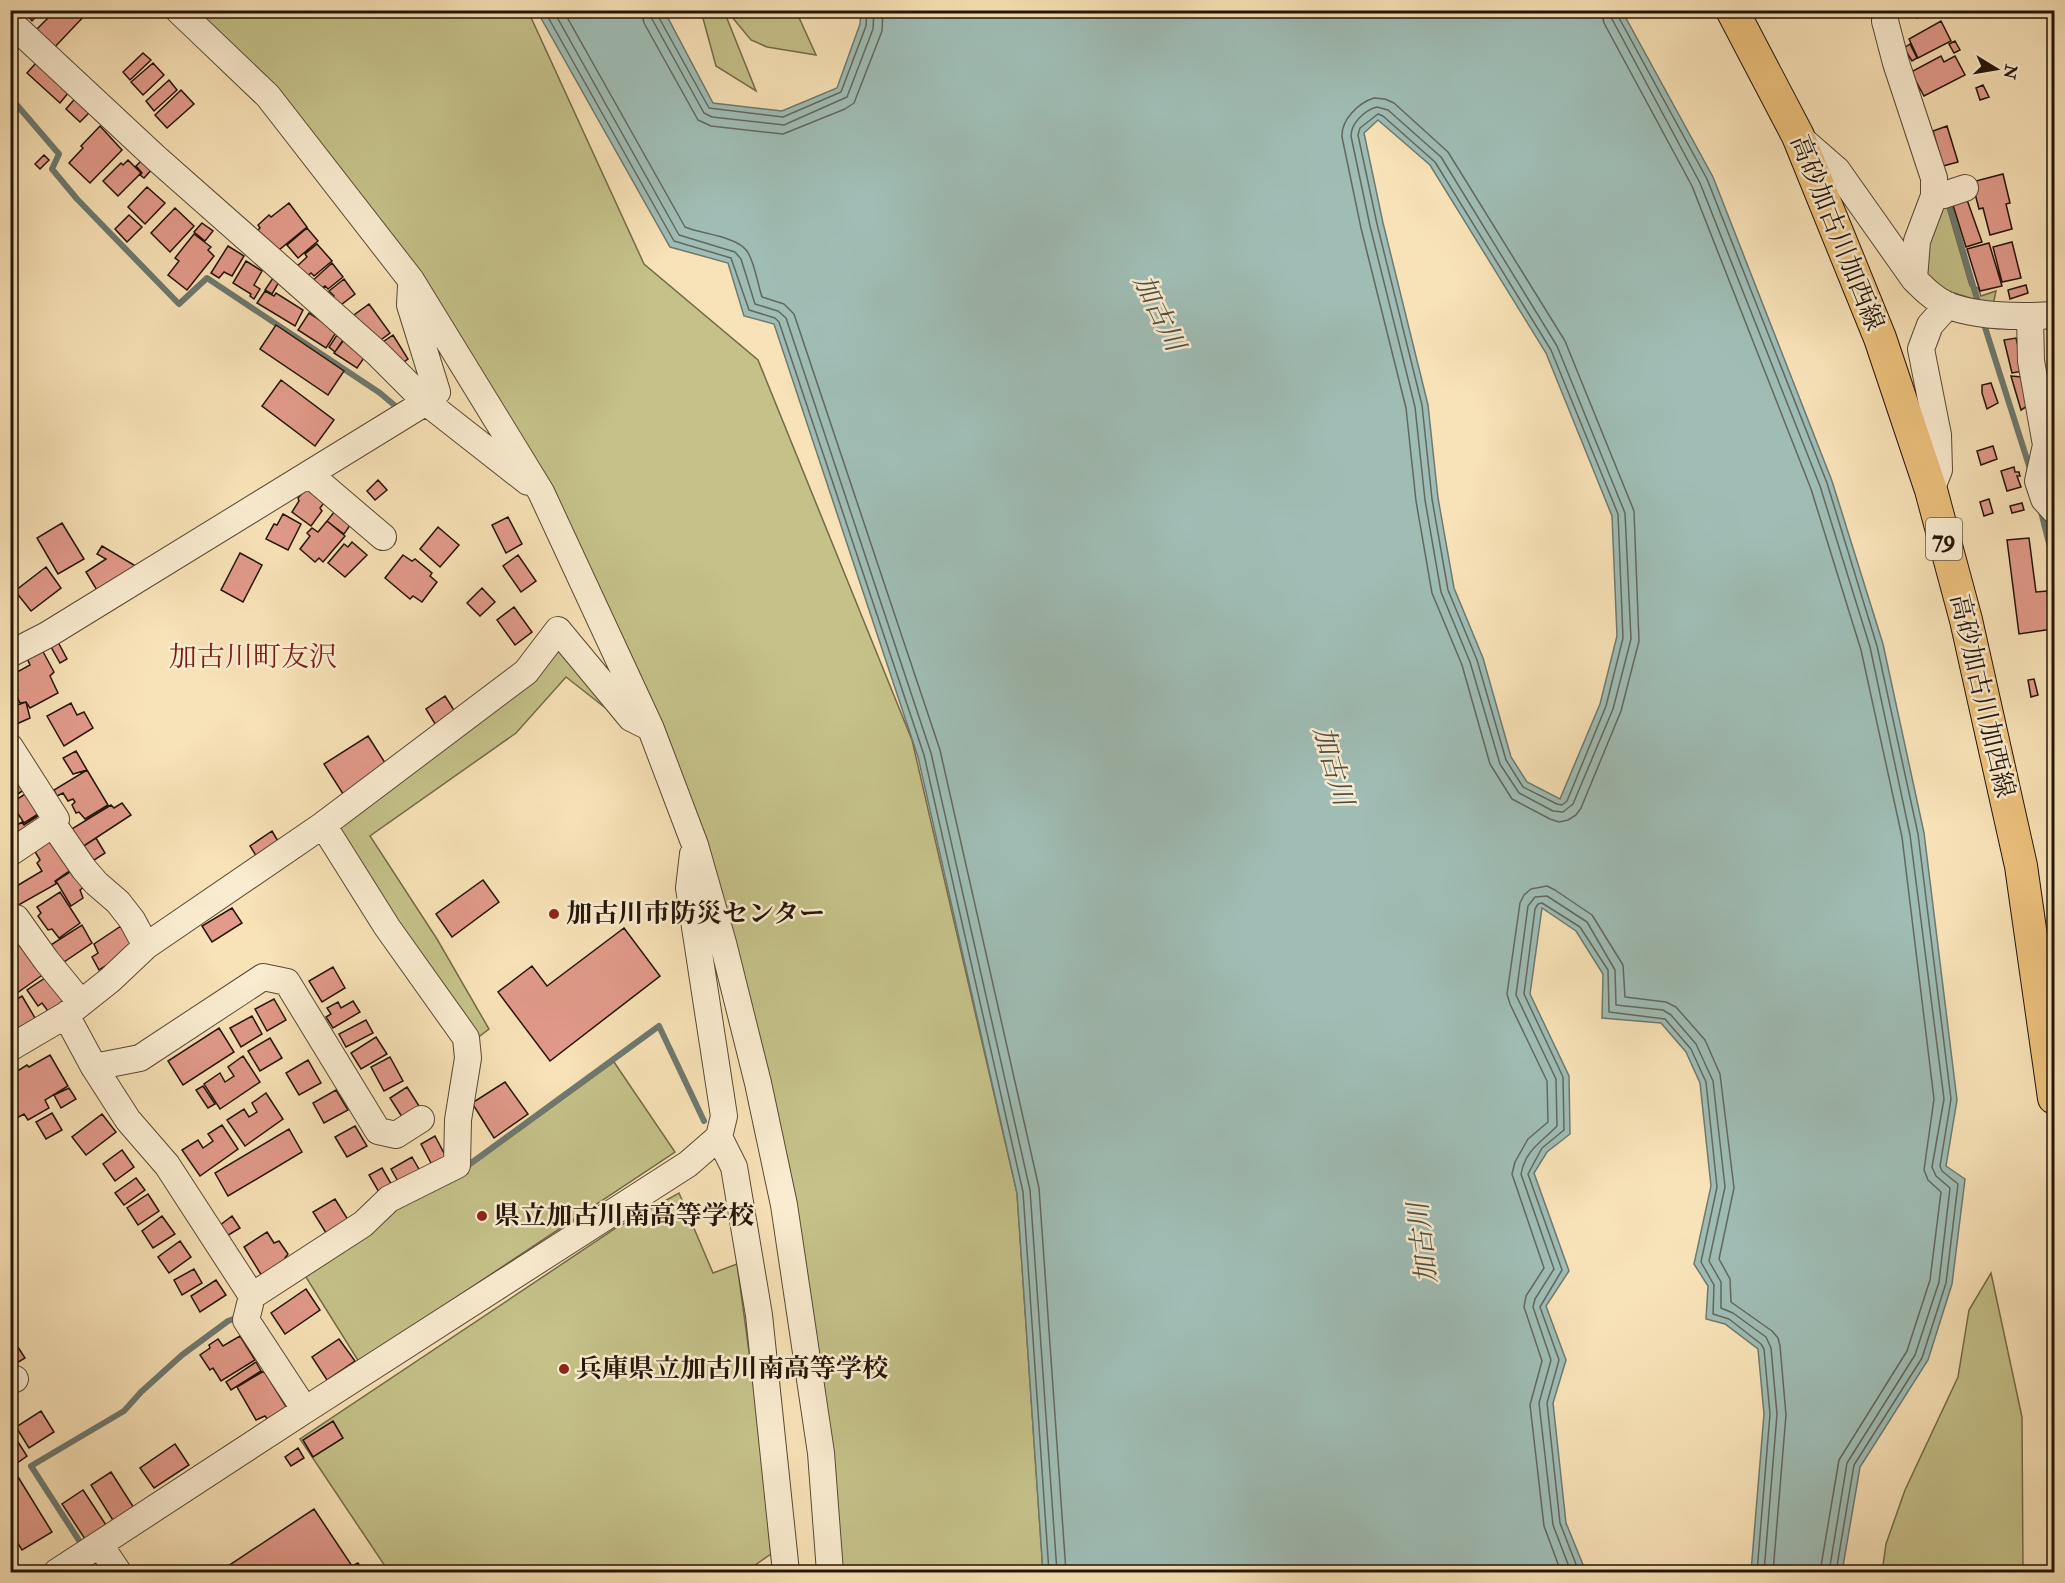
<svg xmlns="http://www.w3.org/2000/svg" width="2065" height="1583" font-family="'IM FELL Double Pica','Noto Serif JP',serif">
<rect width="100%" height="100%" fill="#f8e2b7"/>
<filter id="stains"><feTurbulence type="fractalNoise" baseFrequency=".00333" numOctaves="4"/><feColorMatrix values="0 0 0 0 .2 0 0 0 0 .09 0 0 0 0 .02 0 0 0 .5 -.17"/></filter>
<radialGradient id="worn" r=".72"><stop offset=".6" stop-color="#630" stop-opacity="0"/><stop offset="1" stop-color="#630" stop-opacity=".3"/></radialGradient>
<path fill="#c5c189" stroke="#746a48" stroke-width="1.5" d="M195 11H528L644 264 758 360 912 740 1017 1193 1043 1572H839L794 1211 654 705 597 583 535 463Z
M701 11H724L756 91 716 66Z
M727 11H796L816 55 767 47 751 40Z
M1945 200 1970 286 1978 288 1981 296 1996 291 1993 305 1941 289 1932 281 1925 271 1922 241Z
M561 640 622 721 566 677 516 733 370 836 437 939 489 1029 472 1042 331 831Z
M614 1062 675 1152 359 1362 304 1274 389 1210 454 1178Z
M679 1193 713 1273 737 1264 758 1417 771 1554 745 1572H389L300 1439 616 1228Z
M1991 1273 2022 1417 2023 1572H1882L1886 1544 1905 1490 1958 1377 1969 1310Z"/>
<path fill="#9fbdb5" stroke="#6e7970" stroke-width="1.5" fill-rule="evenodd" d="M537 11H662L669 20 713 103 782 111 837 88 860 24 861 11H1622L1713 177 1832 481 1883 644 1924 833 1957 1100 1946 1166 1965 1179 1952 1284 1928 1360 1860 1467 1842 1572H1751L1764 1414 1758 1349 1725 1324 1706 1319 1708 1286 1694 1264 1711 1186 1700 1083 1686 1052 1661 1023 1602 1018 1603 974 1576 931 1542 908 1530 994 1569 1076 1570 1134 1547 1152 1534 1173 1569 1271 1546 1306 1566 1360 1553 1403 1566 1523 1586 1572H1043L1017 1193 918 757 774 324 744 316 728 263 670 247ZM1378 120 1430 165 1546 353 1612 516 1617 636 1600 704 1560 799 1527 782 1511 757 1483 658 1454 588 1438 498 1428 405 1383 223 1364 133Z"/>
<g fill="none" stroke-linecap="round" stroke-linejoin="round">
<path stroke="#62685e" stroke-width="1.5" d="M544 10 674 241 731 258 749 310 775 318 779 322 924 755 1023 1192 1049 1572
M553 10 679 235 735 252 741 259 755 304 778 311 786 318 931 753 1030 1190 1057 1572
M563 10 685 227C701 234 736 236 747 251 755 263 757 282 762 297L784 304 794 314 940 750 1039 1188 1066 1572
M641 10 644 23 698 120 711 126 783 134 845 109 854 103 882 31 883 10
M650 10 652 19 704 113 712 117 784 125 847 97 873 29 874 10
M657 10 658 16 709 108 783 117 841 92 866 26 867 10
M1601 10 1604 23 1692 186 1811 489 1861 650 1902 837 1934 1099 1924 1170 1928 1180 1941 1192 1930 1280 1907 1351 1839 1460 1820 1572
M1610 10 1612 19 1700 183 1820 486 1870 647 1910 835 1944 1099 1932 1167 1936 1176 1950 1188 1939 1282 1915 1355 1847 1463 1829 1572
M1618 10V16L1707 179 1827 483 1877 646 1918 834 1951 1099 1940 1166 1942 1171 1958 1184 1946 1283 1922 1358 1854 1465 1836 1572
M1374 98 1385 99 1394 103 1448 152 1565 341 1634 511 1639 641 1621 711 1581 808 1576 815 1568 820 1559 822 1550 819 1512 799 1490 764 1462 665 1432 593 1416 501 1406 408 1361 228 1342 137C1341 120 1358 103 1374 98Z
M1377 107 1388 110 1441 157 1557 346 1625 513 1631 639 1613 709 1573 804 1563 812 1553 811 1519 793 1500 764 1470 662 1441 592 1425 500 1415 407 1370 226 1351 136C1351 123 1365 110 1377 107Z
M1378 114 1383 116 1435 162 1551 350 1618 514 1623 638 1606 706 1567 801 1562 805 1557 804 1523 787 1506 760 1477 660 1448 590 1432 499 1422 405 1377 224 1358 135 1360 128Z
M1561 1572 1544 1526 1530 1405 1542 1361 1524 1307 1526 1296 1544 1268 1512 1174 1515 1162 1528 1139 1548 1122 1547 1081 1510 1004 1507 994 1520 903 1524 895 1531 889 1547 886 1555 890 1592 915 1623 965 1625 997 1666 1002 1676 1007 1705 1040 1720 1074 1734 1188 1719 1259 1730 1279 1731 1302 1772 1331 1778 1338 1780 1346 1786 1415 1773 1572
M1571 1572 1553 1525 1539 1403 1551 1360 1533 1307 1535 1299 1554 1269 1521 1174C1525 1150 1543 1141 1557 1126L1556 1079 1516 995 1528 906 1535 897 1547 896 1587 922 1615 970 1616 1005 1663 1010 1671 1015 1696 1044 1713 1081 1725 1187 1709 1261 1721 1282V1308L1733 1313 1766 1337 1771 1348 1777 1414 1764 1572
M1579 1572 1560 1523 1547 1403 1559 1360 1540 1307 1562 1270 1528 1174 1542 1148 1564 1130 1563 1077 1524 994 1535 909 1538 904 1542 903 1580 927 1608 970 1609 1012 1665 1019 1691 1049 1706 1082 1717 1187 1701 1262 1714 1285 1713 1314 1729 1319 1761 1344 1764 1349 1770 1414 1757 1572"/>
<path stroke="#6e7970" stroke-width="6" d="M10 97 59 154 52 169 77 199 179 304 207 278 380 393 400 410
M1948 200 1979 306
M1983 321 2031 472
M2040 508 2052 555 2054 577
M463 1169 659 1026 704 1121
M82 1545 31 1466 124 1411 141 1392 182 1355 228 1321 241 1316"/>
</g>
<path fill="#e29a8a" stroke="#241408" stroke-width="1.5" d="M23 10H43L32 21Z
M52 10H86L88 12 51 51 33 33 54 12Z
M1913 10H1934L1917 18Z
M1941 21 1951 41 1918 58 1909 39Z
M1955 41 1960 50 1954 53 1949 44Z
M1910 44 1917 58 1912 61 1904 48Z
M143 53 151 60 130 80 123 72Z
M1941 56 1944 62 1955 56 1965 75 1924 96 1911 72Z
M36 63 69 92 60 103 27 73Z
M153 63 164 75 143 95 131 82Z
M169 80 177 90 154 111 146 101Z
M1983 85 1989 97 1980 100 1976 88Z
M181 90 194 104 167 128 155 115Z
M79 94 93 109 80 122 66 109Z
M100 126 122 150 90 183 69 163 83 148 81 146Z
M1947 126 1958 162 1943 166 1933 131Z
M44 155 49 160 40 169 35 164Z
M144 158 154 167 144 178 140 175 142 173 136 166Z
M128 160 141 173 118 196 103 181 121 163 123 165Z
M2003 174 2010 203 2006 204 2012 229 1990 235 1983 208 1979 209 1972 182Z
M147 187 165 203 145 224 128 207Z
M1966 197 1982 242 1966 247 1952 202Z
M289 203 307 227 274 254 252 236 260 228 258 225 269 215 271 217Z
M175 208 194 226 170 252 151 233Z
M129 215 142 227 127 242 115 229Z
M202 223 213 231 205 241 194 232Z
M307 228 318 241 298 258 287 245Z
M194 234 211 247 208 250 214 256 187 290 168 275 179 261 175 258Z
M2012 242 2021 278 2002 282 1993 247Z
M1989 243 2002 286 1980 291 1967 249Z
M317 244 332 261 314 276 311 273 304 279 295 268 307 257 305 254Z
M228 246 244 256 232 276 224 272 219 278 211 273Z
M246 261 262 271 254 285 260 289 254 299 250 296 251 294 233 283Z
M332 263 343 277 328 289 325 286 317 291 310 283Z
M273 278 279 282 272 294 265 290Z
M344 279 355 294 333 311 327 303 334 296 329 291Z
M2026 285 2028 293 2010 299 2008 290Z
M265 291 274 296 276 293 303 310 295 326 257 303Z
M369 304 390 333 374 345 354 315Z
M309 313 337 331 326 348 298 330Z
M276 325 344 371 328 395 260 349Z
M337 335 343 340 335 352 329 347Z
M393 335 408 359 398 366 380 344Z
M2016 338 2024 371 2012 373 2004 340Z
M344 340 366 355 357 368 334 353Z
M2011 376 2021 377 2029 405 2021 410Z
M281 380 334 420 315 446 262 406Z
M1991 383 1998 403 1987 409 1982 393V385Z
M1993 446 1997 459 1981 465 1977 451Z
M2014 467 2015 472H2019L2020 476H2017L2021 487 2007 491 2001 471Z
M378 480 387 490 375 500 367 491Z
M306 489 324 503 320 508 322 511 311 526 292 512 299 501 298 498Z
M1989 499 1993 513 1984 516 1980 502Z
M2022 503 2024 510 2012 513 2010 506Z
M335 511 351 524 344 534 327 521Z
M283 514 301 524 288 550 266 539 274 524 277 525Z
M508 517 522 544 506 553 492 525Z
M327 521 345 536 323 562 319 558 315 562 300 549 310 536 307 533 312 528 318 532Z
M62 523 84 559 58 574 37 538Z
M438 527 459 545 440 567 420 549Z
M2029 538 2036 592 2047 591 2052 629 2019 634 2007 540Z
M352 542 367 555 345 577 328 563 344 544 348 547Z
M102 546 144 571 101 597 86 572 106 559 97 554Z
M240 553 262 565 243 602 221 590Z
M403 555 412 561 415 559 432 573 430 576 437 582 422 602 413 596 410 599 385 578Z
M518 555 536 581 521 592 503 566Z
M46 567 61 588 31 611 15 591Z
M482 588 495 602 480 616 467 603Z
M514 607 532 632 515 645 497 620Z
M58 642 67 659 60 663 51 647Z
M41 648 54 672 50 676 58 693 30 708 26 702 20 703 15 693 18 690 10 676 30 665 26 656Z
M2034 679 2038 695 2031 697 2028 680Z
M445 696 457 715 437 727 426 709Z
M26 702 30 718 10 727V705L12 707Z
M71 703 77 715 84 712 93 728 64 746 47 716Z
M368 736 389 769 345 797 324 764Z
M76 751 87 770 73 774 63 758Z
M10 757 30 786 10 799Z
M87 770 108 805 85 819 79 812 76 813 72 805 75 802 73 799 68 801 63 793 57 796 54 790Z
M33 789 46 809 24 823 11 803Z
M122 803 131 815 76 851 70 830 111 805 114 808Z
M47 810 21 840 12 828 22 822 24 825Z
M54 831 75 867 55 881 56 884 15 907 10 899V890L42 871 37 863 40 860 34 850Z
M272 831 282 848 260 862 250 846Z
M96 838 105 853 85 866 76 851Z
M76 868 87 885 80 890 83 898 71 906 56 881Z
M483 880 499 902 452 937 436 914Z
M60 892 80 923 59 938 52 929 48 930 38 916 41 913 37 907Z
M232 908 242 923 212 942 202 926Z
M82 925 92 943 58 966 46 948Z
M121 926 134 948 99 970 92 957 98 953 94 944Z
M624 928 660 976 550 1061 498 992 532 966 547 986Z
M17 939 48 971 10 998V944Z
M333 967 345 988 322 1002 309 981Z
M48 976 67 1004 51 1015 42 1003 38 1006 27 990Z
M22 996 38 1023 17 1035 10 1024V1003Z
M274 999 286 1020 267 1031 255 1009Z
M353 1001 360 1012 333 1028 326 1017 331 1014 327 1008 338 1002 341 1008Z
M252 1016 262 1034 241 1047 230 1028Z
M366 1020 373 1033 346 1047 339 1034Z
M219 1028 234 1052 183 1085 168 1061Z
M376 1037 387 1054 361 1069 351 1053Z
M270 1038 282 1058 260 1071 248 1051Z
M50 1055 68 1086 45 1100 49 1108 28 1120 24 1114 17 1118 10 1107V1100L14 1098 10 1091V1083L17 1079 14 1073 27 1065 29 1067Z
M243 1056 260 1082 220 1109 204 1084 220 1073 225 1082 234 1076 228 1067Z
M390 1057 403 1081 384 1091 371 1067Z
M308 1060 321 1083 299 1095 286 1073Z
M505 1082 528 1114 494 1138 472 1103Z
M203 1086 215 1104 208 1108 196 1090Z
M407 1087 421 1109 404 1120 390 1098Z
M69 1088 76 1099 61 1108 54 1095Z
M336 1090 348 1110 324 1123 313 1103Z
M266 1093 283 1119 245 1146 227 1120 244 1109 249 1117 257 1112 252 1103Z
M52 1113 62 1130 46 1139 36 1122Z
M102 1114 116 1132 86 1155 72 1137Z
M222 1125 238 1149 200 1176 182 1150 198 1140 203 1148 213 1141 208 1134Z
M355 1126 367 1146 347 1157 335 1137Z
M289 1129 302 1152 228 1196 215 1173Z
M435 1136 446 1157 432 1165 421 1144Z
M122 1150 134 1167 115 1181 103 1164Z
M412 1157 420 1171 399 1183 391 1169Z
M382 1168 393 1187 380 1194 369 1175Z
M136 1178 145 1190 124 1205 115 1193Z
M148 1194 159 1211 138 1225 127 1208Z
M335 1199 350 1223 328 1236 313 1212Z
M162 1216 175 1234 153 1248 142 1231Z
M232 1216 240 1228 222 1239 215 1229Z
M267 1232 274 1243 279 1241 288 1254 285 1258 290 1266 265 1281 244 1247Z
M180 1241 191 1257 169 1273 158 1257Z
M194 1269 202 1283 182 1295 174 1280Z
M216 1280 226 1295 200 1312 191 1296Z
M306 1289 320 1310 285 1334 271 1313Z
M240 1336 255 1360 221 1381 213 1368 210 1370 200 1355 210 1348 209 1345 218 1339 223 1346Z
M339 1339 355 1361 327 1380 312 1357Z
M14 1341 25 1358 10 1367V1343Z
M256 1362 261 1371 231 1390 226 1382Z
M264 1371 287 1408 268 1420 265 1416 256 1420 237 1387Z
M41 1411 54 1432 29 1448 16 1427Z
M333 1421 343 1438 313 1457 303 1440Z
M18 1442 27 1456 10 1468V1447Z
M175 1444 189 1465 154 1488 140 1468Z
M298 1448 304 1458 291 1466 285 1457Z
M15 1472 52 1532 22 1550 10 1531V1475Z
M111 1472 134 1508 114 1522 91 1485Z
M83 1490 108 1528 87 1542 62 1504Z
M314 1509 352 1566 358 1563 364 1572H219Z
M12 1556 22 1572H10V1558Z"/>
<g fill="none" stroke-linecap="round" stroke-linejoin="round">
<g stroke="#594834" stroke-width="28">
<path id="minor" d="M178 10 268 96 411 280 541 492 651 729 695 845 723 943 758 1083 784 1205 821 1453 830 1572
M1886 10 1885 21 1896 63 1934 178V196
M10 22 156 158 378 354 426 402 528 482
M1798 136 1837 170 1914 279C1924 289 1934 299 1947 305 1976 317 2023 317 2054 315
M1914 279 1917 241 1934 196 1944 195 1965 188
M2030 317 2031 361 2046 445 2038 481 2044 499 2054 510
M309 474 383 537
M1931 490 1939 470 1938 435 1921 349 1930 325 1948 305
M10 654 47 635 426 402 437 392 410 305 411 285
M10 747 56 819 53 824 84 869 96 883 118 902 132 920 146 946
M10 853 53 824
M16 918 46 960 81 1003
M66 1015 94 1067 128 1120 167 1165 252 1296
M10 1048 66 1015 110 980 146 946 323 825 526 672 558 630 631 718 645 725
M94 1067 140 1058 263 977 287 982 378 1131 396 1135 421 1119
M719 1137 734 1167 759 1315 786 1572
M10 1381 15 1379
M305 1410 246 1320 252 1296 363 1224 389 1199 457 1165 458 1120 468 1058 466 1038 387 927 323 825
M100 1545 118 1572
M57 1572 305 1410 688 1164 719 1137 724 1116 689 888 693 854"/>
</g>
<g stroke="#241408" stroke-width="34">
<path id="major" d="M1732 10 1798 136 1880 338 1931 490 1966 620 2021 866 2054 1098"/>
</g>
<use href="#minor" stroke="#faecd0" stroke-width="26"/>
<use href="#major" stroke="#ecc17c" stroke-width="32"/>
</g>
<g fill="#8f2418" stroke="#faecd0" stroke-width="2">
<circle cx="554" cy="914" r="6"/>
<circle cx="482" cy="1216" r="6"/>
<circle cx="564" cy="1369" r="6"/>
</g>
<g text-anchor="middle" dominant-baseline="central" stroke-width="5" stroke-linejoin="round" paint-order="stroke">
<rect fill="#faecd0" stroke="#645544" stroke-width="1.5" x="1926" y="518" width="36" height="42" rx="4.5"/>
<g font-size="24" font-weight="bold" fill="#241408">
<text x="1944" y="539">79</text>
</g>
<g font-size="26" fill="#241408" stroke="#faecd0">
<text transform="translate(1837 233) rotate(68)">高砂加古川加西線</text>
<text transform="translate(1982 696) rotate(77)">高砂加古川加西線</text>
</g>
<g font-size="26" font-weight="bold" fill="#241408" stroke="#faecd0" text-anchor="start">
<text x="566" y="914">加古川市防災センター</text>
<text x="494" y="1216">県立加古川南高等学校</text>
<text x="576" y="1369">兵庫県立加古川南高等学校</text>
</g>
<g font-size="27" font-style="italic" fill="#4f4f45" stroke="#faecd0">
<text transform="translate(1159 313) rotate(64)">加古川</text>
<text transform="translate(1333 766) rotate(74)">加古川</text>
<text transform="translate(1423 1243) rotate(-97)">加古川</text>
</g>
<g font-size="28" fill="#7a1f14" stroke="#faecd0">
<text x="253" y="657">加古川町友沢</text>
</g>
</g>
<rect width="2065" height="1583" fill="none" stroke="#f8e2b7" stroke-width="36"/>
<rect x="12" y="12" width="2041" height="1559" fill="none" stroke="#241408" stroke-width="3"/>
<rect x="18" y="18" width="2029" height="1547" fill="none" stroke="#241408" stroke-width="1.5"/>
<g transform="translate(1996 69) rotate(101)" stroke="#faecd0" stroke-width="4.5" paint-order="stroke">
<path d="M0-4.5L10 22L0 15L-10 22Z" fill="#241408"/>
<text y="-9" font-size="16" font-weight="bold" text-anchor="middle" fill="#241408">N</text>
</g>
<rect width="100%" height="100%" filter="url(#stains)"/>
<rect width="100%" height="100%" fill="url(#worn)"/>
</svg>
